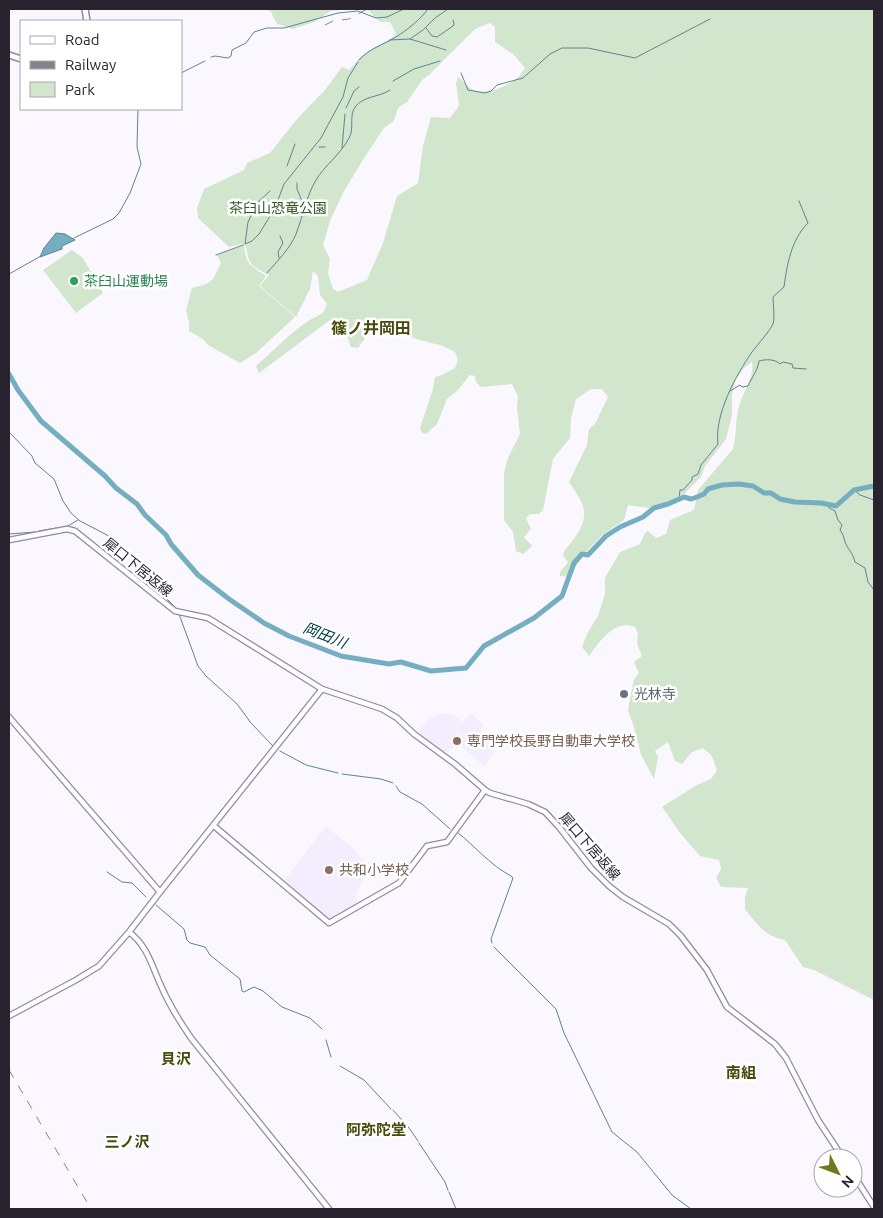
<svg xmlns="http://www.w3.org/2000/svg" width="883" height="1218" font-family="Ubuntu,'Noto Sans JP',sans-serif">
<rect width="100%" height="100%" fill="#faf7fe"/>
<path fill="#f4edfd" d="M445 713 453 715 463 722 471 713 483 725 480 730 486 739 495 749 485 767 457 742 446 754 417 734 428 720 438 715Z
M326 826 355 850 367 866 363 879 356 894 358 904 331 920 284 881Z"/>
<path fill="#d1e6cc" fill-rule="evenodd" d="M266 9H352L331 11 314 22 293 29 277 24 271 12Z
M359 9H874V1000L814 970 803 967 785 940C764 936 758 925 745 909V897L748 888 721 887 716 878 721 869 719 860 700 856 681 834 662 807 695 786 711 779 717 770 712 756 703 748 692 752 682 764 675 761 668 742 655 751 658 757 654 779 641 755 634 727 628 710 634 679 639 673 634 662 642 656 637 643 638 633 635 627C615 619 600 641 589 656L582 647 588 632 598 616 605 594V578L620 552 640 544 645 533 648 531 656 538 666 534 670 520 694 510 698 490 733 449C737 435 735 421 739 406 743 392 755 376 752 362L744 368 735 381 732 395V415L726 439 705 466 701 477 685 493 675 500 649 508 628 505 624 520 601 536 587 551 577 564 571 577 560 576V572L568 562 564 557 563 553C572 541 586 527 584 511 583 501 574 490 569 482L587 445 589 429 595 424 608 397 602 389H591L576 399 571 418 570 438 553 459 543 510 539 514H530L526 518 531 529 524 537 532 546 523 554 516 551 513 532 504 520V473L508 458 520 434 517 408 518 396 512 384 481 387 476 382 475 376 470 375 457 391 447 399 437 424 426 434 422 433 420 428 433 389 435 377 442 375 455 368 458 360 455 352 443 346 416 339 390 328H383L368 334 358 348 351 347C346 333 346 324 330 320L259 373 256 366 291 334 308 321 323 313 327 304 320 295 318 276 313 271 310 289 296 317 260 286 269 275C250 265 249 265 246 246L242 244 229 247 198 218 197 208 204 189 244 170 247 163 270 153 297 119 325 90 342 67 349 70C354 65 358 59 363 55 373 46 387 43 396 34L390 22H380L369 11ZM490 23 495 27V42L513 54 525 68C517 83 491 96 473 90 468 87 463 81 458 77L456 83 459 106 450 118 431 117 423 146 418 183 397 196 383 243 367 280 338 292 333 289 328 273 330 259 323 245 330 221 343 193 364 158 384 128 394 121 398 108 407 102 423 79 429 75 474 30 479 27Z
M244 245C246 266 251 265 266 276L259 286 295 317 256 353 240 363 208 345 203 339 189 331V322L186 310 192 288C213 283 212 282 221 263L217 255Z
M72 250 83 258 103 293 76 313 43 270Z"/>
<path fill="#75aec0" stroke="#5e8494" d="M56 233 65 234 75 240 62 246V249L40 257 44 248Z"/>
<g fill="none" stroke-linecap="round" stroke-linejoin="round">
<path stroke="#5e8494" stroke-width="1" d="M426 28 432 36 437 37 453 26 454 24 453 20
M410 39 423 30 435 18 448 9
M390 40 410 39 446 50
M211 57 215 56 228 58 231 56 232 50 246 43 254 32 267 28H284L338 13 358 11 376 18 387 17 404 9
M359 60C370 48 383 45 396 37 407 30 420 20 428 9
M181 73 205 61
M461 73 468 90 485 93 491 91 497 85 523 78 550 54 562 48H588L635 58 710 19
M393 81 414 69 440 61
M346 108 354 91 359 87
M319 147H325
M342 148 345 114
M287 166 295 144
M297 183V189L304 206
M270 191 258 202 248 222 245 244 252 241 259 234 275 208 284 184 321 138 343 97 348 78 358 62
M74 238 113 219 119 213 130 193 141 164 137 147 138 109
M216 255 243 245
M279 258 278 252 283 243 280 236
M267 273C277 261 290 249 296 234 303 216 306 197 316 180 325 165 341 154 349 138 355 128 348 115 356 106 364 96 380 97 390 90
M9 274 41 256
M730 391 740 385 742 387 748 386C753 375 757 372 759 361 766 359 775 359 780 364L783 362 792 364 793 368 806 369
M9 432 32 456 35 463 54 479 63 501 71 513 80 521 107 535 136 557 142 563 161 593 176 608
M854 490 860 495 874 500
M679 499 680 490H683L692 480V477L698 474 701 465 718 444C714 415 736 375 752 352 758 344 769 332 773 324 775 317 773 304 773 297L784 287C787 265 791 240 808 223L799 201
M828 504 829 508 835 511 838 520 842 525 840 530C843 534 844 537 845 542 848 550 852 551 855 562L865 568 868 582 874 590
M39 531 68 526 78 520
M9 534 35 532
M179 614 198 666 206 676 237 704 251 723 273 746
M280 751 306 765 338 773
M342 774 381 779 393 783
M396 786 400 792 422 804 450 829
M457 832C476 847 490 865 511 876L513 878 491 939 492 943
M107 872 122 882 132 883 146 897
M156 905 184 929 187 940 190 943 205 947 210 955 240 979 242 991 244 992 254 987 263 991 282 1007 310 1018 322 1029
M494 947 556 1009 564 1033 612 1132 637 1152 672 1195 691 1209
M326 1040 331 1057
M340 1066 364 1080 391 1109
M393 1110 409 1128 418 1141
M419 1143 445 1182 448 1190
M449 1192 456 1209"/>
<path stroke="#75aec0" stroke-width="5" d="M9 374 18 390 41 421 105 476 116 488 137 504 145 515 166 535 171 544 198 575 229 599 264 623 289 636 341 656 389 664 401 662 431 671 466 668 484 646 534 618 562 596 574 563 582 554 588 555 606 536 620 527 643 517 654 508 668 504 684 497 691 499 697 497 704 494 708 489 722 485 739 484 753 486 764 493H771L780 499 795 502 821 503 836 506 854 490 874 486"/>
<g stroke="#9588a6" stroke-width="7">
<path id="secondary" d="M9 540 67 529 75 531 175 611 208 618 322 689 382 709 397 718 414 734 455 764 485 790 490 793 528 804 545 812 559 827 591 868 609 886 623 897 669 924 681 936 707 970 727 1007 775 1044 786 1058 818 1120 843 1158
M9 717 160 892 129 932C148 946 152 967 162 988 170 1006 180 1022 191 1038L329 1209
M214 826 329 923 399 883 427 846 447 842 485 790
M160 892 322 689
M9 1016 76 980 99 966 129 932
M853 1174 874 1207"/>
</g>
<g stroke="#9588a6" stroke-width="8">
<path id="primary" d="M85 9 87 21
M9 55 21 59"/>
</g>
<use href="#secondary" stroke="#fff" stroke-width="4.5"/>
<use href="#primary" stroke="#fff" stroke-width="5"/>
<path stroke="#87838c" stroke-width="1" stroke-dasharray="9 9" stroke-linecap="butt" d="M325 25 333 21 349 19 367 9
M9 1070 91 1209"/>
</g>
<circle fill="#2e9e5b" stroke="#fff" stroke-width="2" cx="74" cy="281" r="5"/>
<circle fill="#6b7280" stroke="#fff" stroke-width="2" cx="624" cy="694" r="5"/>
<g fill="#8d6e63" stroke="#fff" stroke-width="2">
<circle cx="457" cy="741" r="5"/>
<circle cx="329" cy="870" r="5"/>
</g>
<g text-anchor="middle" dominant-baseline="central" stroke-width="5" stroke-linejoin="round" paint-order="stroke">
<g font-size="14" fill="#2d5621" stroke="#fff">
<text x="278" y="208">茶臼山恐竜公園</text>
</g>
<g font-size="14" fill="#27864d" stroke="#fff" text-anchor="start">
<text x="84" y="281">茶臼山運動場</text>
</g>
<g font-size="14" fill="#29232f" stroke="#fff">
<text transform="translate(138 567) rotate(39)">犀口下居返線</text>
<text transform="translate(590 846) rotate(49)">犀口下居返線</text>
</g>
<g font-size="14" fill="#5b616d" stroke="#fff" text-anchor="start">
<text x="634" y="694">光林寺</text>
</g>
<g font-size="14" fill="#785e54" stroke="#fff" text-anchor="start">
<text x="467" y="741">専門学校長野自動車大学校</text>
<text x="339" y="870">共和小学校</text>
</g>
<g font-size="15" font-style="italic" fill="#023a47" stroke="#fff">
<text transform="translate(325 635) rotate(22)">岡田川</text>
</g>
<g font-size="15" font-weight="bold" fill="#484a0d" stroke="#fff">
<text x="176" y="1058">貝沢</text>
<text x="741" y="1072">南組</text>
<text x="376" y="1129">阿弥陀堂</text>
<text x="127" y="1141">三ノ沢</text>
</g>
<g font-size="16" font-weight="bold" fill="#484a0d" stroke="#fff">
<text x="371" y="328">篠ノ井岡田</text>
</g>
</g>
<rect width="883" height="1218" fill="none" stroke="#29232f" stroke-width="20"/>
<rect x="20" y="20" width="162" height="90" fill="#ffffff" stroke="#a9a7ac"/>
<rect x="30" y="36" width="25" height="8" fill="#ffffff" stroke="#a9a7ac"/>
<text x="65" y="45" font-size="15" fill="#29232f">Road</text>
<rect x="30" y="61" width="25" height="8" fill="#87838c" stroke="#a9a7ac"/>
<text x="65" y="70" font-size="15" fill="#29232f">Railway</text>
<rect x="30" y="82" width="25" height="15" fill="#d1e6cc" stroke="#a9a7ac"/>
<text x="65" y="95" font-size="15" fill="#29232f">Park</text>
<g transform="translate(838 1173) rotate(132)"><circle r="24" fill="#ffffff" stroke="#a9a7ac"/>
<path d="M0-4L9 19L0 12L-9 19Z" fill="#73771f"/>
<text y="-8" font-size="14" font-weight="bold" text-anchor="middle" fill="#29232f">N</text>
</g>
</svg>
